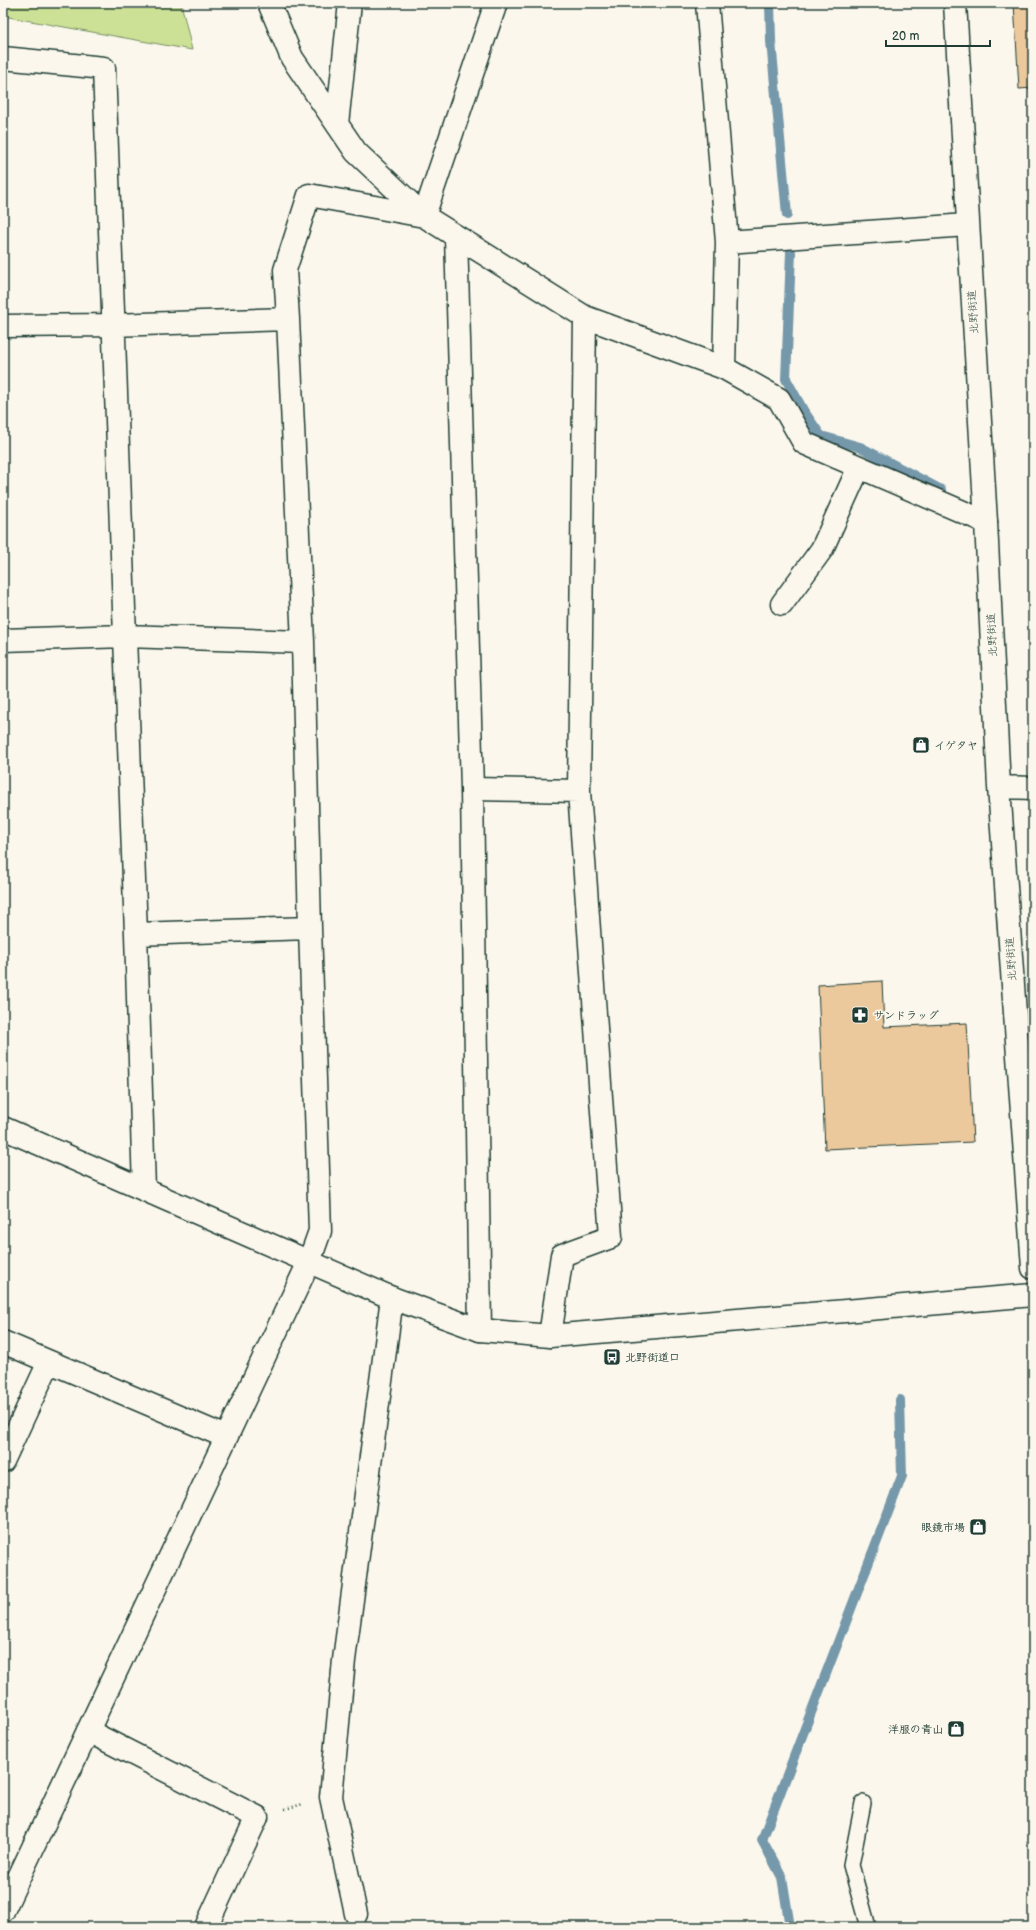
<svg xmlns="http://www.w3.org/2000/svg" width="1036" height="1930" font-family="'Balsamiq Sans','Klee One',sans-serif">
<rect width="100%" height="100%" fill="#fbf7ec"/>
<filter id="ink" filterUnits="userSpaceOnUse"><feTurbulence type="fractalNoise" baseFrequency=".025" numOctaves="2"/><feDisplacementMap in="SourceGraphic" scale="8" xChannelSelector="R" yChannelSelector="G"/><feConvolveMatrix kernelMatrix="1 2 1 2 8 2 1 2 1" color-interpolation-filters="sRGB"/></filter>
<g filter="url(#ink)">
<path fill="#cde196" stroke="#768f65" d="M3 3H181L192 50 3 16Z"/>
<g fill="none" stroke-linecap="round" stroke-linejoin="round">
<path stroke="#7598aa" stroke-width="10" d="M770 3 771 41 787 215
M791 252 786 379 803 410 821 436 860 447 941 490
M790 1927 782 1877 762 1840 902 1476 900 1400"/>
</g>
<path fill="#ecc89d" stroke="#1f3d34" d="M1014 3H1033V88L1019 89Z
M882 981 884 1027 967 1023 973 1142 825 1149 818 985Z"/>
<g fill="none" stroke-linecap="round" stroke-linejoin="round">
<g stroke="#1f3d34" stroke-width="18">
<path id="lane" d="M863 1803 851 1865 868 1927"/>
</g>
<g stroke="#1f3d34" stroke-width="25">
<path id="street" d="M269 3 292 58 356 152 424 216 585 317 724 368 779 399 804 443 986 522
M707 3 727 242 724 368
M3 58 104 68 136 934 144 1189
M337 124 350 3
M456 236 472 789 480 1330
M727 242 967 225
M288 319 285 270 309 195 424 216 496 3
M3 326 113 325 288 319 303 642 310 928 320 1231 309 1262
M782 604 822 549 859 467
M3 640 125 636 303 642
M472 789 579 791
M136 934 310 928
M550 1336 562 1255 611 1237 579 791 585 317
M3 1342 226 1437
M3 1461 49 1362
M88 1731 257 1817 206 1927
M356 1914 331 1797 344 1660 392 1298"/>
</g>
<g stroke="#1f3d34" stroke-width="25">
<path id="secondary" d="M955 3 986 522 999 787 1033 1268
M999 787 1033 788
M3 1128 392 1298 480 1330 550 1336 1033 1295
M3 1911 309 1262"/>
</g>
<path stroke="#1f3d34" stroke-width="2.5" stroke-dasharray="1 3" stroke-linecap="butt" d="M285 1809 303 1804"/>
<use href="#lane" stroke="#fbf7ec" stroke-width="15"/>
<use href="#street" stroke="#fbf7ec" stroke-width="22"/>
<use href="#secondary" stroke="#fbf7ec" stroke-width="22"/>
</g>
</g>
<defs>
<g id="shop-square" transform="scale(0.9)"><rect x="-9" y="-9" width="18" height="18" rx="4" fill="#1f3d34" stroke="#fbf7ec"/><path d="M-5-2.5h2.3a2.7 3.5 0 0 1 5.4 0H5L5.5 6h-11ZM-1.5-2.5h3a1.5 2.3 0 0 0-3 0Z" fill="#fff"/></g>
<g id="pharmacy-square" transform="scale(0.9)"><rect x="-9" y="-9" width="18" height="18" rx="4" fill="#1f3d34" stroke="#fbf7ec"/><path d="M-2-6h4v4h4v4h-4v4h-4v-4h-4v-4h4Z" fill="#fff"/></g>
<g id="bus-square" transform="scale(0.9)"><rect x="-9" y="-9" width="18" height="18" rx="4" fill="#1f3d34" stroke="#fbf7ec"/><path d="M-5-6H5V4H4V6H2V4H-2V6H-4V4H-5ZM-3.5-4V0h7V-4ZM-3.5 1.2v1.5H-2V1.2ZM2 1.2v1.5H3.5V1.2Z" fill="#fff"/></g>
</defs>
<g fill-rule="evenodd">
<use href="#shop-square" x="921" y="745"/>
<use href="#pharmacy-square" x="860" y="1015"/>
<use href="#bus-square" x="612" y="1357"/>
<use href="#shop-square" x="978" y="1527"/>
<use href="#shop-square" x="956" y="1729"/>
</g>
<g text-anchor="middle" dominant-baseline="central" stroke-width="3" stroke-linejoin="round" paint-order="stroke">
<g font-size="11" fill="#1f3d34" stroke="#fbf7ec">
<text transform="translate(973 312) rotate(-94)">北野街道</text>
<text transform="translate(992 635) rotate(-93)">北野街道</text>
<text transform="translate(1011 959) rotate(-94)">北野街道</text>
</g>
<g font-size="11" font-weight="bold" fill="#1f3d34" stroke="#fbf7ec" text-anchor="start">
<text x="934" y="745">イゲタヤ</text>
<text x="873" y="1015">サンドラッグ</text>
<text x="625" y="1357">北野街道口</text>
<text x="965" y="1527" text-anchor="end">眼鏡市場</text>
<text x="943" y="1729" text-anchor="end">洋服の青山</text>
</g>
</g>
<rect width="1036" height="1930" fill="none" stroke="#fbf7ec" stroke-width="16"/>
<rect x="8" y="8" width="1020" height="1914" fill="none" stroke="#1f3d34" stroke-width="1.5" filter="url(#ink)"/>
<path d="M886 40v6h104v-6" fill="none" stroke="#1f3d34" stroke-width="2"/>
<text x="892" y="40" font-size="12" fill="#1f3d34" stroke="#fbf7ec" stroke-width="3" paint-order="stroke">20 m</text>
</svg>
